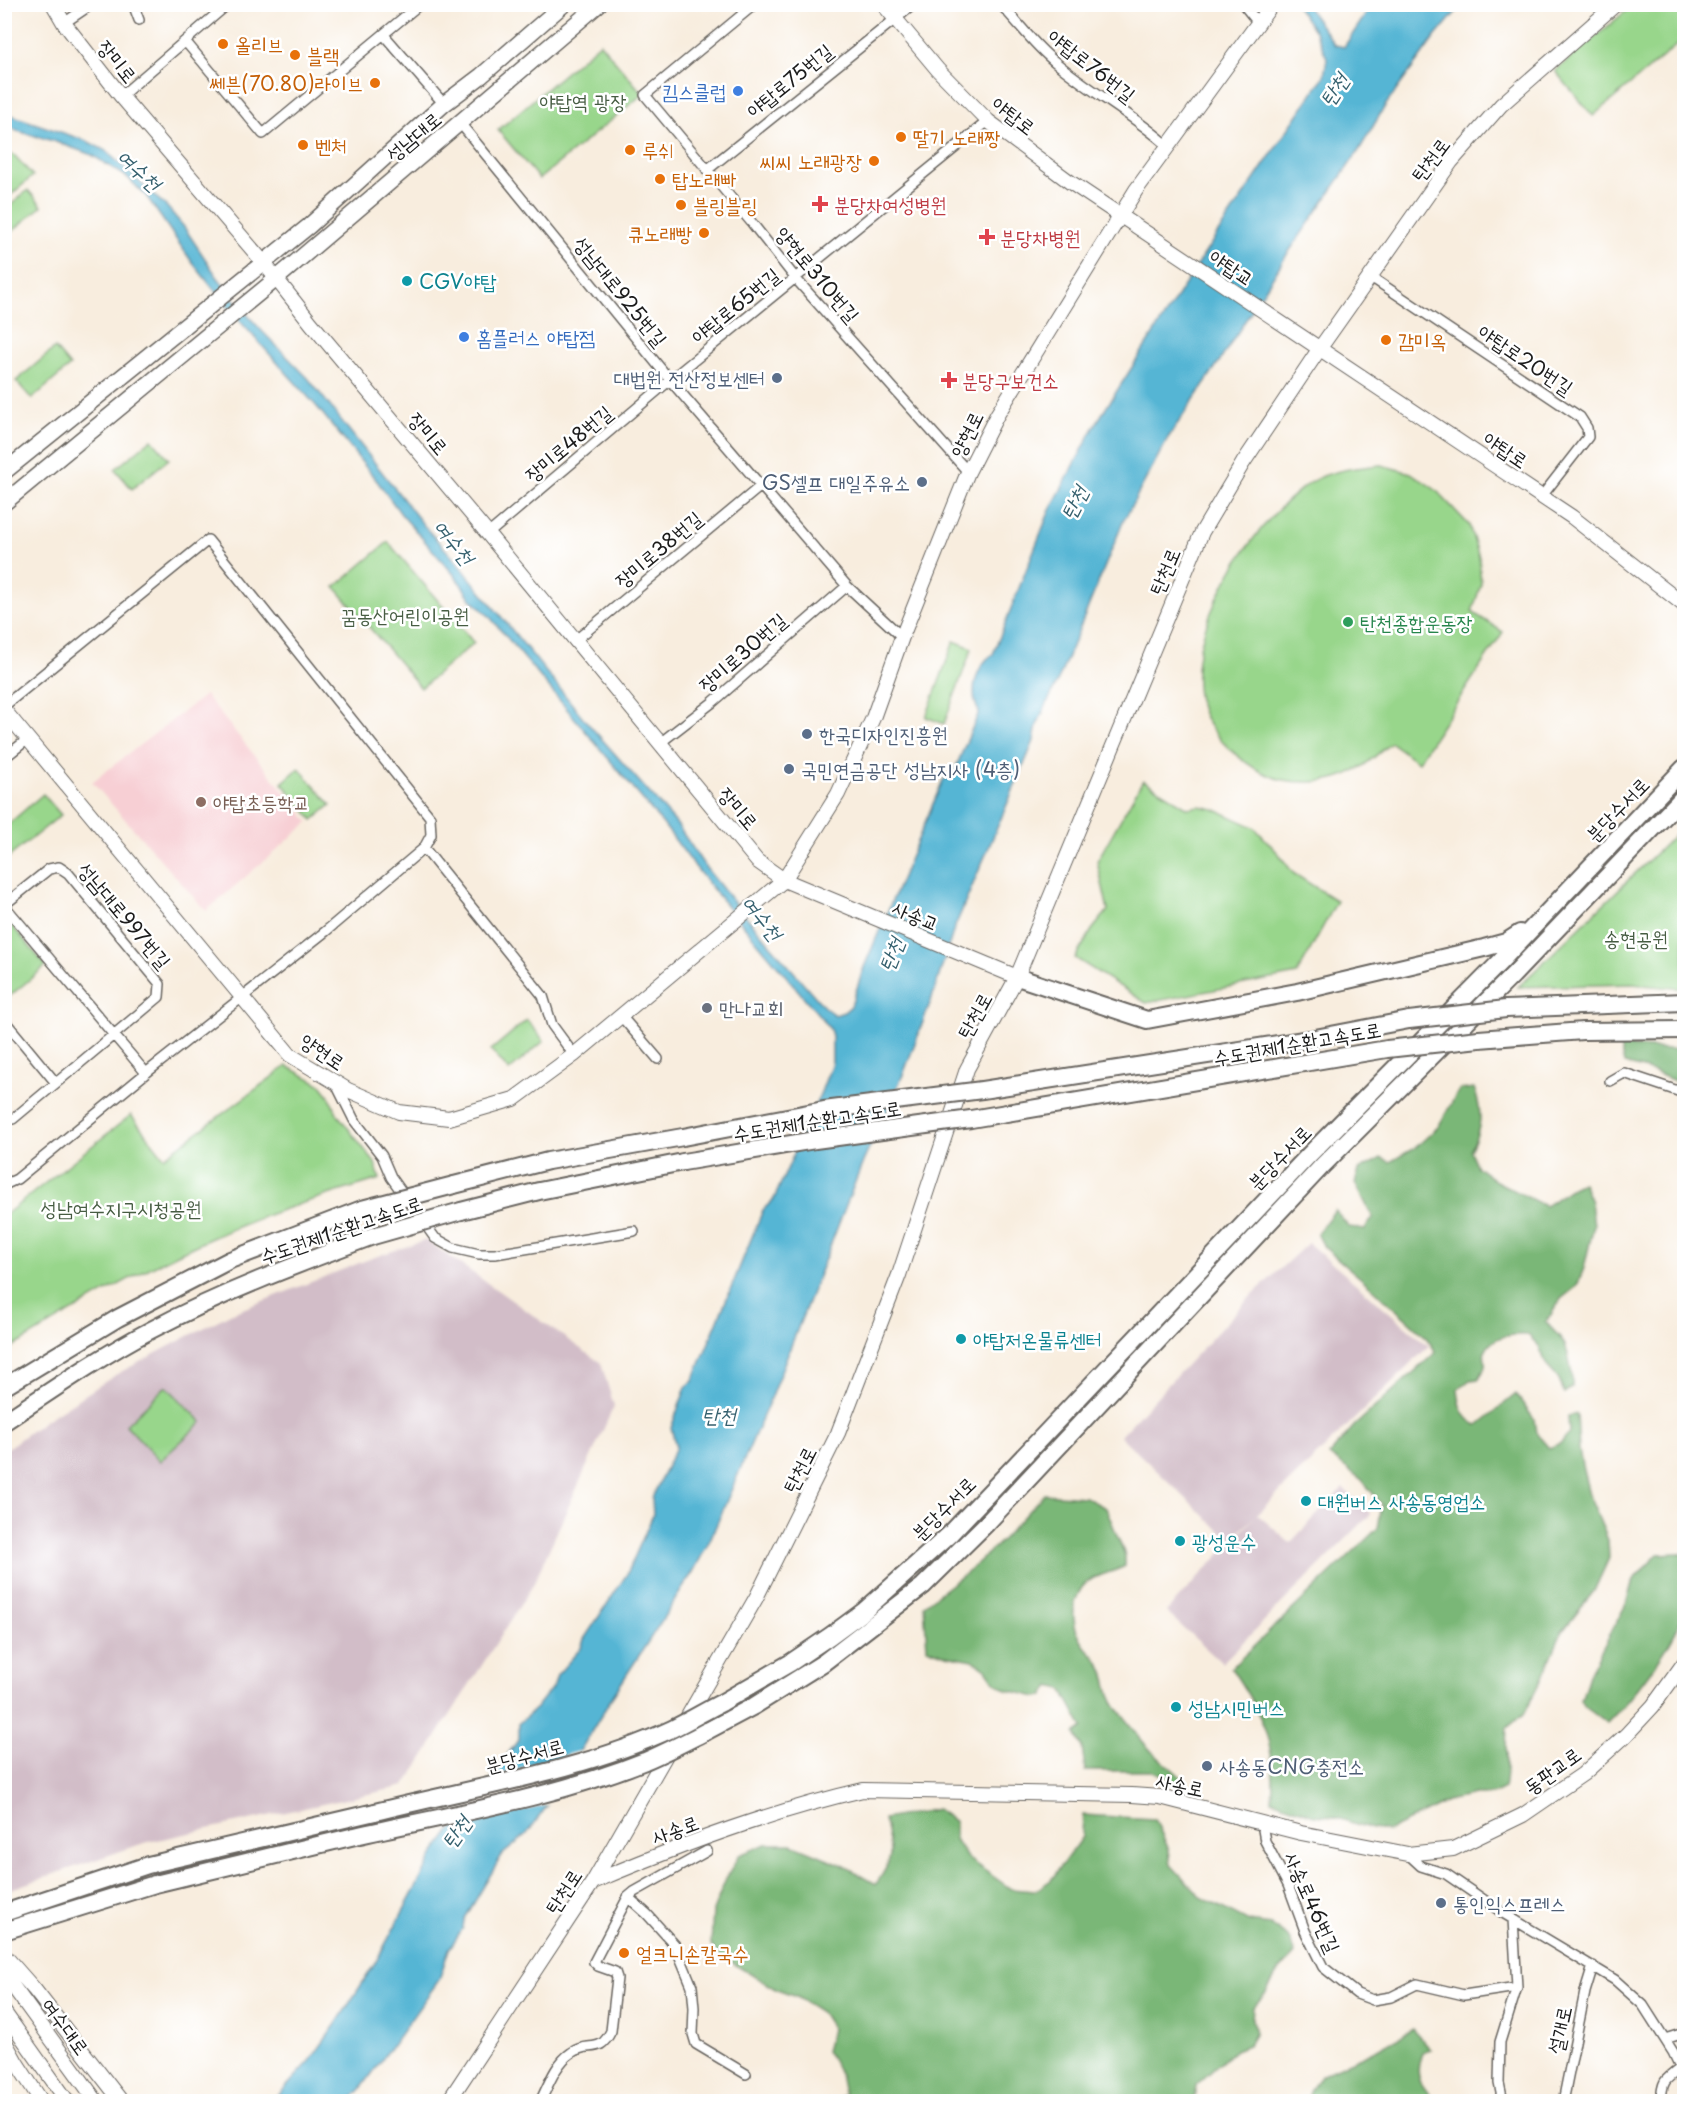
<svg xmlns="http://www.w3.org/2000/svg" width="1689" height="2106" font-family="'Playpen Sans','Poor Story',sans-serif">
<rect width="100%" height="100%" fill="#fff"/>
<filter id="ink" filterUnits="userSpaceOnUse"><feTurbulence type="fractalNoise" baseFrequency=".0167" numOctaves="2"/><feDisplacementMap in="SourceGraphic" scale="12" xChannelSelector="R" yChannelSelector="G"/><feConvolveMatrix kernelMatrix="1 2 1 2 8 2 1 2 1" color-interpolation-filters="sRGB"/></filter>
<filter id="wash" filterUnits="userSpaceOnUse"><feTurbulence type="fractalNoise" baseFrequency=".008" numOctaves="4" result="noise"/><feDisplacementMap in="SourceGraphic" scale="24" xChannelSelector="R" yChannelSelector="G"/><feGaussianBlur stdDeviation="1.35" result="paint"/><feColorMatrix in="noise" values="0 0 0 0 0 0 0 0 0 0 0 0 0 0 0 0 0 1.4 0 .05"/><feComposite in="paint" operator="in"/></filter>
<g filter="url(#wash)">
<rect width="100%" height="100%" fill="#f8edde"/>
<path fill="#f7cfd4" d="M205 695 309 822 206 911 92 782Z"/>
<path fill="#d2bdc8" d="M426 1240 601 1363 614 1406 533 1585 405 1786 144 1843 5 1891V1450L43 1422 117 1374 230 1314 372 1258Z
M1308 1243 1429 1346 1257 1514 1290 1543 1343 1488 1371 1514 1222 1663 1166 1612 1255 1517 1230 1540 1120 1436 1252 1295Z"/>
<path fill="#98d68b" stroke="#5a7954" stroke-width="1.5" d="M1633 5H1684V39L1593 116 1555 71Z
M600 43 643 94 539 179 498 130Z
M4 152 15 156 33 176 5 200Z
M28 190 42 206 8 235 5 231V210Z
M55 348 70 366 32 399 16 381Z
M152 439 169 459 132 489 115 469Z
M1381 465 1411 473 1436 490 1469 525 1479 557 1481 584 1472 612 1503 632 1418 762 1391 743C1376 755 1362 770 1343 776 1327 782 1302 784 1284 780 1253 774 1211 739 1201 708 1178 635 1252 521 1311 482 1332 469 1358 468 1381 465Z
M388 542 474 643 421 688 335 587Z
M954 641 972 648 944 724 926 717Z
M299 768 331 805 313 820 282 783Z
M1143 780 1188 808 1199 806 1214 809 1254 827 1279 854 1293 873 1337 901 1297 974 1146 1003 1075 958 1092 930 1108 910 1097 861Z
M43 794 61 815 5 860V827Z
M1684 826V989L1632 984 1518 987Z
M5 920 8 921 46 966 5 1000Z
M527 1020 544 1041 509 1071 491 1050Z
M287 1066 320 1084 328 1094 338 1115 375 1163 380 1179C338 1192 296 1204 255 1220 167 1254 84 1303 5 1352V1215L131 1115 164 1157Z
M166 1386 202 1422 160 1461 126 1425Z"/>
<path fill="#7ab777" stroke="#4b6a4a" stroke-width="1.5" d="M1620 1046 1684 1050V1085L1654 1072 1624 1064Z
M1474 1088C1483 1114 1482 1127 1470 1151L1477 1167 1496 1181 1545 1206C1559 1199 1568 1187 1583 1183L1591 1202 1594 1225 1584 1268 1577 1286 1561 1299 1546 1322C1551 1329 1557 1333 1562 1340 1568 1346 1573 1378 1572 1387L1564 1393 1559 1379 1547 1366 1539 1346 1528 1335C1514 1334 1491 1335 1485 1351 1483 1356 1486 1360 1485 1365 1485 1369 1481 1375 1479 1379L1470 1380 1458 1389C1459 1404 1463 1420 1478 1425L1516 1394 1534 1419 1536 1433 1549 1448 1561 1443 1569 1433 1568 1416 1577 1414 1579 1450 1583 1470 1590 1498 1608 1540 1609 1558 1594 1591 1562 1632 1545 1672 1524 1714 1507 1728C1505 1749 1508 1769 1504 1789L1492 1795H1475L1451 1800 1388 1831 1372 1829 1334 1817 1314 1815 1272 1800C1277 1743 1262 1714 1231 1668L1378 1528 1382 1505 1362 1480 1329 1455 1354 1426 1436 1352 1425 1336 1371 1287 1324 1247 1317 1233 1335 1210 1349 1227 1365 1229 1373 1218 1355 1183 1359 1170 1381 1158 1390 1162 1416 1147 1438 1127 1459 1090Z
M1044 1494 1085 1497 1106 1508 1125 1555V1566C1111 1574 1091 1574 1081 1589 1070 1606 1072 1629 1084 1645 1089 1652 1097 1658 1101 1666 1107 1676 1107 1686 1111 1697 1113 1703 1119 1710 1123 1716 1134 1730 1145 1747 1159 1758 1167 1765 1175 1771 1183 1779L1178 1783 1153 1771H1085L1082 1746 1075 1734 1083 1728 1062 1689 1050 1686 1044 1696 1037 1697 1007 1690 995 1682 986 1669 973 1660 946 1655 927 1648 924 1605 971 1569 997 1545Z
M1680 1553 1684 1555C1685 1571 1688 1595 1684 1610 1676 1644 1631 1699 1607 1723L1585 1707 1581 1700 1590 1672 1626 1604 1633 1580 1658 1554Z
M937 1809 955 1822V1839L967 1858 1011 1889 1035 1891 1051 1880 1082 1837 1083 1815 1155 1819 1169 1850 1171 1865 1201 1897 1249 1922 1271 1925 1288 1937 1295 1953 1276 1975 1265 1994 1253 2007 1252 2021 1255 2033 1248 2045 1235 2050 1196 2085 1194 2101H836L844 2094 840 2074 826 2051 832 2029 821 2012 799 1998 777 1990 717 1954 711 1945 713 1911 726 1879 739 1855 766 1844H792L843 1865 876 1884C896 1856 891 1851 884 1819Z
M1413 2029 1431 2050 1422 2053C1413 2078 1421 2083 1436 2101H1307L1310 2092 1320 2075 1372 2052Z"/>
<path fill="#55b5d4" stroke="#386878" stroke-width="1.5" d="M1296 5H1306L1335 45 1344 47 1372 5H1462L1435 37 1385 106 1358 152 1286 256 1221 359 1168 438 1123 522 1060 676 1037 725 1034 741 954 929 932 998 903 1075 863 1162 769 1402 710 1540 693 1572 611 1699 547 1806 526 1835 502 1855 464 1920 463 1928 449 1949 439 1980 361 2089 350 2101H273L310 2061 336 2024 374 1965 434 1854 519 1739V1723L536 1708 554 1685 557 1675 581 1648 584 1639 627 1574 653 1515 652 1498 676 1447 671 1428 686 1387 693 1381 763 1210 774 1199 821 1092 832 1063V1036L830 1029 823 1020 706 881 663 824 489 616 471 599 456 577 401 514 377 481 318 408 230 310 192 262 147 197 127 177 92 155 53 141 17 131 5 124V113L87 141 106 151 168 208 184 227 216 275 236 302 262 331 308 378 426 528 457 562 585 720 676 823 706 868 732 900 825 1008 835 1015 844 1012 851 1006 864 967 943 780 953 774 979 712C969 694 975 666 993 654L1049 512 1097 422 1216 236 1324 76 1327 58 1316 33Z"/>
<path fill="#f8edde" d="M584 1750 552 1804 451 1828 487 1778Z"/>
</g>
<g filter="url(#ink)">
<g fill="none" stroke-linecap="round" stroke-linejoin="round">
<g stroke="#696560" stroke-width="12">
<path id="street" d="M133 4 139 20
M755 4 645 95 752 223 796 279 968 472
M1000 4C1019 23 1033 44 1054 61 1090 92 1133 114 1168 146
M1243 4 1259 24
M64 23 92 4
M384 35 444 104
M185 41 263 134 420 4
M121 96 228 4
M460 123 670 380 847 586 902 637
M707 170 914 4
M1371 277 1580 417 1587 428 1588 437 1542 496
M488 534 670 380 988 121
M576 640 762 485
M4 706 208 540 430 817 431 835 424 848 543 996 552 1025 574 1055
M660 743 713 702 847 586
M4 758 28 739
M4 905 49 869 59 867 68 873 160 984 159 997 13 1119 4 1118
M4 905 146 1073
M621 1016 658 1059
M4 1020 56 1083
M1610 1081 1624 1073 1684 1093
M335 1082 354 1120 382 1156 391 1177 435 1238 453 1248 479 1254H495L634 1231
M4 1185 17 1179 146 1073 326 931 424 848
M1262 1824 1265 1841 1288 1885 1305 1931 1323 1967 1357 1994 1373 2000 1391 1997 1417 1984 1464 1995 1517 1987
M1408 1854 1421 1866 1446 1874 1503 1913 1615 1980 1643 2005 1673 2052 1684 2075
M628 1897 647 1914 675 1945 692 1986 694 2008 693 2034 696 2044 746 2074
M1665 2039 1684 2033
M540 2102C548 2086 556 2063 571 2053 589 2040 599 2056 611 2031L617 1978 615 1972 598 1966 594 1962 628 1897 634 1892 707 1851
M1503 2102 1499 2083 1500 2042 1517 1987 1513 1919
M1563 2102 1585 1992 1593 1966
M1661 2102C1662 2081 1664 2080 1681 2068"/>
</g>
<g stroke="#696560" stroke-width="16">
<path id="secondary" d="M53 4 64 23 121 96 264 263 311 323 488 534 757 861 784 880 1017 977
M883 4 938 70 988 121 1070 182 1572 517 1684 605
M4 710 290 1055 348 1090 399 1112 449 1118 514 1099 574 1055 784 880 838 794 873 718 902 637 968 472 997 415 1136 190 1272 4
M684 1723 756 1598 838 1433 899 1275 967 1069 1017 977 1202 532 1243 463 1320 348 1451 162 1501 105 1616 4
M593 1882C680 1845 771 1811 863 1790L1132 1795 1160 1797 1301 1833 1408 1854 1453 1849 1523 1815 1583 1774 1626 1735 1653 1706 1684 1663
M4 1955 34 1989 122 2102
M4 1974 97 2102
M4 2012 68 2102
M4 2040 16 2062 42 2102
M448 2102 593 1882 670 1748"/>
</g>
<g stroke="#696560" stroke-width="18">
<path id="primary" d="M4 472 309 226 444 104 481 76 564 4
M4 503 276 279 599 4"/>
</g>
<g stroke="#696560" stroke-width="20">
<path id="highway" d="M1017 977 1147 1020 1297 992 1484 948 1506 942 1520 933
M1506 1009 1684 1002
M1479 1039 1583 1031 1684 1030
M982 1090 1310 1039 1409 1020
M971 1119 1387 1049
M454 1185 548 1161 683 1137
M461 1211 539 1191 683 1162
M4 1387 118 1318 230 1260 362 1209
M4 1422C52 1390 101 1356 151 1330 223 1292 298 1264 373 1236
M721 1703 790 1663 830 1636 864 1611 949 1535 1309 1155 1499 963 1684 768
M707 1731 754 1706 823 1663 923 1586 987 1523 1323 1165 1513 975 1684 796
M4 1913 148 1865 375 1812
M4 1931 155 1884 355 1836"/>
</g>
<use href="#street" stroke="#fff" stroke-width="9"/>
<use href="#secondary" stroke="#fff" stroke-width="14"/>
<use href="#primary" stroke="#fff" stroke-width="15"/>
<use href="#highway" stroke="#fff" stroke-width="16"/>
<g stroke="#696560" stroke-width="20" stroke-linecap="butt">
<path id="highway-bridge" d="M1409 1020 1506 1009
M1387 1049 1479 1039
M683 1137 824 1110 982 1090
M683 1162 815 1140 971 1119
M362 1209 454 1185
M373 1236 461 1211
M375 1812C474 1787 579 1772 672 1729 689 1721 705 1711 721 1703
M355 1836C452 1814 553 1798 645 1761 666 1752 687 1741 707 1731"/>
</g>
<use href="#highway-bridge" stroke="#fff" stroke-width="16"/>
</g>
</g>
<g fill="#e8710a" stroke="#fff" stroke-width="2">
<circle cx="223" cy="44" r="6"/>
<circle cx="295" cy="55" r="6"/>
<circle cx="375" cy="83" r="6"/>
<circle cx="901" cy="137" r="6"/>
<circle cx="303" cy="145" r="6"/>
<circle cx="630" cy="150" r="6"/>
<circle cx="874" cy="161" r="6"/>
<circle cx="660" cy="179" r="6"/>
<circle cx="681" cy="205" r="6"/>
<circle cx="704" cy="233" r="6"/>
<circle cx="1386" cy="340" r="6"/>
<circle cx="624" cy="1953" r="6"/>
</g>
<g fill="#3f7fe0" stroke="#fff" stroke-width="2">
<circle cx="738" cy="91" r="6"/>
<circle cx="464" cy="337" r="6"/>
</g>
<g fill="#e0444e" stroke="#fff" stroke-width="2">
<path d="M817 195h6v6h6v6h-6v6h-6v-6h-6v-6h6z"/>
<path d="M984 228h6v6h6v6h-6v6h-6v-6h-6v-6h6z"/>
<path d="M946 371h6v6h6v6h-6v6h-6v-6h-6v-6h6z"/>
</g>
<g fill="#0f9aa8" stroke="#fff" stroke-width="2">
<circle cx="407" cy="281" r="6"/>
<circle cx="961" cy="1339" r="6"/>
<circle cx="1306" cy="1501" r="6"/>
<circle cx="1180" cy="1541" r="6"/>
<circle cx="1176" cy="1707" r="6"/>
</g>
<g fill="#5c6f8a" stroke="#fff" stroke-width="2">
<circle cx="777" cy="378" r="6"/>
<circle cx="922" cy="482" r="6"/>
<circle cx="807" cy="734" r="6"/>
<circle cx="789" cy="769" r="6"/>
<circle cx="1207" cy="1766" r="6"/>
<circle cx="1441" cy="1903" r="6"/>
</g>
<circle fill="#2e9e5b" stroke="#fff" stroke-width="2" cx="1348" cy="622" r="6"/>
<circle fill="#8d6e63" stroke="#fff" stroke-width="2" cx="201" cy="802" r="6"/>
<circle fill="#6b7280" stroke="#fff" stroke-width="2" cx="707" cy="1008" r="6"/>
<g text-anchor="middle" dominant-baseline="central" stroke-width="5" stroke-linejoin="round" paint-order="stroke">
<g font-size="20" fill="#c56008" stroke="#fff" text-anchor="start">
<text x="235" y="44">올리브</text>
<text x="307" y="55">블랙</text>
<text x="363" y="83" text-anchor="end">쎄븐(70.80)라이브</text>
<text x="913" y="137">딸기 노래짱</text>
<text x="315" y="145">벤처</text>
<text x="642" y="150">루쉬</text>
<text x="862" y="161" text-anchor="end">씨씨 노래광장</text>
<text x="672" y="179">탑노래빠</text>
<text x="693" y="205">블링블링</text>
<text x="692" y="233" text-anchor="end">큐노래빵</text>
<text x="1398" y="340">감미옥</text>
<text x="636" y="1953">얼크니손칼국수</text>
</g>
<g font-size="20" fill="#1c1c1c" stroke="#fff">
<text transform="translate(118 61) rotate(51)">장미로</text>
<text transform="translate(1092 65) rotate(38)">야탑로76번길</text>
<text transform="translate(789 80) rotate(-39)">야탑로75번길</text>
<text transform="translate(1014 115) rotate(38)">야탑로</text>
<text transform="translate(413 136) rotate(-40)">성남대로</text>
<text transform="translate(1430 159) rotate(-53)">탄천로</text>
<text transform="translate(1232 267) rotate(34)">야탑교</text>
<text transform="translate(818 274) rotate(50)">양현로310번길</text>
<text transform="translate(621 291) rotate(51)">성남대로925번길</text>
<text transform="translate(735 305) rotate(-39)">야탑로65번길</text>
<text transform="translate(1526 359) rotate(34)">야탑로20번길</text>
<text transform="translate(429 433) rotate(50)">장미로</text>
<text transform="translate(966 434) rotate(-64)">양현로</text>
<text transform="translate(568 443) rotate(-40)">장미로48번길</text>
<text transform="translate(1506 449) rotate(34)">야탑로</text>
<text transform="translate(658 549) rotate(-40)">장미로38번길</text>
<text transform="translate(1164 571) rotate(-67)">탄천로</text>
<text transform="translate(742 652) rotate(-41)">장미로30번길</text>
<text transform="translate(739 808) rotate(50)">장미로</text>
<text transform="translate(1617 809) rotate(-46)">분당수서로</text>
<text transform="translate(125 915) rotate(50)">성남대로997번길</text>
<text transform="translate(916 915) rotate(23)">사송교</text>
<text transform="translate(974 1015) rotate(-61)">탄천로</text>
<text transform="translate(1297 1043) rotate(-10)">수도권제1순환고속도로</text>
<text transform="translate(323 1051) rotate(34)">양현로</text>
<text transform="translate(817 1120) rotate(-9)">수도권제1순환고속도로</text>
<text transform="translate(1279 1157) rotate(-46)">분당수서로</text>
<text transform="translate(341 1229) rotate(-19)">수도권제1순환고속도로</text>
<text transform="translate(799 1469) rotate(-63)">탄천로</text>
<text transform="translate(943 1508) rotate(-45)">분당수서로</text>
<text transform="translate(524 1755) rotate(-15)">분당수서로</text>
<text transform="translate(1552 1770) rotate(-36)">동판교로</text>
<text transform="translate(1180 1784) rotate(12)">사송로</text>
<text transform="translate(675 1829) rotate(-20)">사송로</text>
<text transform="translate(563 1891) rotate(-57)">탄천로</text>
<text transform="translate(1313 1902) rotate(66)">사송로46번길</text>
<text transform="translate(66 2026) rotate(54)">여수대로</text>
<text transform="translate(1559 2030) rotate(-78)">설개로</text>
</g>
<g font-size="20" fill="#366cbe" stroke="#fff" text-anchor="end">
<text x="726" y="91">킴스클럽</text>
<text x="476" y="337" text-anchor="start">홈플러스 야탑점</text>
</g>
<g font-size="20" fill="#475d43" stroke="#fff">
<text x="583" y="101">야탑역 광장</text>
<text x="405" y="615">꿈동산어린이공원</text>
<text x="1636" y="938">송현공원</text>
<text x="121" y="1208">성남여수지구시청공원</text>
</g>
<g font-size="20" fill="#be3a42" stroke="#fff" text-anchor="start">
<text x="834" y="204">분당차여성병원</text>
<text x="1000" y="237">분당차병원</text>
<text x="962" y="380">분당구보건소</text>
</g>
<g font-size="20" fill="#0d838f" stroke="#fff" text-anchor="start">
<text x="419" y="281">CGV야탑</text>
<text x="973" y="1339">야탑저온물류센터</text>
<text x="1318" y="1501">대원버스 사송동영업소</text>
<text x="1192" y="1541">광성운수</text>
<text x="1188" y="1707">성남시민버스</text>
</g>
<g font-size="20" fill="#4e5e75" stroke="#fff" text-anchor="start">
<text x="765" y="378" text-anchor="end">대법원 전산정보센터</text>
<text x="910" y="482" text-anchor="end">GS셀프 대일주유소</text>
<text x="819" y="734">한국디자인진흥원</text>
<text x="801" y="769">국민연금공단 성남지사 (4층)</text>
<text x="1219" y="1766">사송동CNG충전소</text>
<text x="1453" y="1903">통인익스프레스</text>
</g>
<g font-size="20" fill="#27864d" stroke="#fff" text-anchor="start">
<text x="1360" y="622">탄천종합운동장</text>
</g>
<g font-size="20" fill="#785e54" stroke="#fff" text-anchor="start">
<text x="213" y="802">야탑초등학교</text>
</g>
<g font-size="20" fill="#5b616d" stroke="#fff" text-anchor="start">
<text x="719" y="1008">만나교회</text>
</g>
<g font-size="21" font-style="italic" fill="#36616f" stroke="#fff">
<text transform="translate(1333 89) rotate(-57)">탄천</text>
<text transform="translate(140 169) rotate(42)">여수천</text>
<text transform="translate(1073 502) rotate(-63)">탄천</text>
<text transform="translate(455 541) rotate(51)">여수천</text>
<text transform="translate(763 917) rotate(51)">여수천</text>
<text transform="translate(890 954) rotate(-68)">탄천</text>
<text x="719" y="1414">탄천</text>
<text transform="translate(455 1831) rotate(-55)">탄천</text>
</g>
</g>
<rect width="1689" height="2106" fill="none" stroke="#fff" stroke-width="24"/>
</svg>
